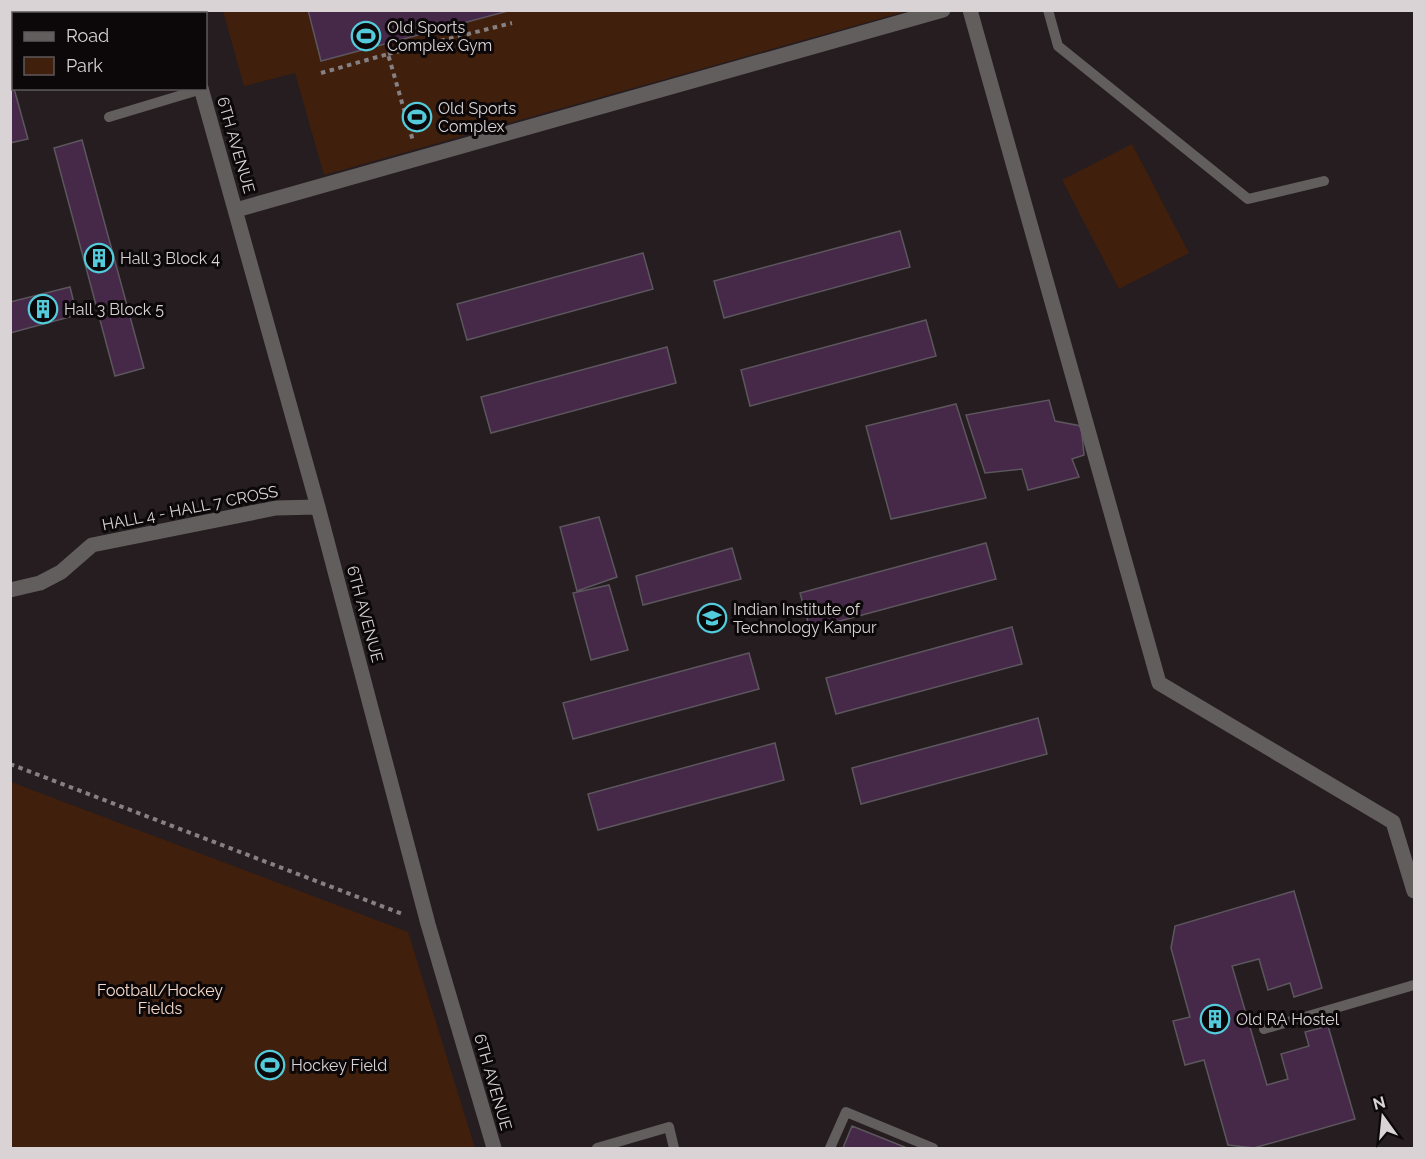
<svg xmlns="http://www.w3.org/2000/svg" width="1425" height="1159" font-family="Raleway,sans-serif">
<rect width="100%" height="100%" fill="#251d20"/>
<path fill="#401f0c" d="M223 11H907L324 175 295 73 244 86Z
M1132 144 1189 253 1119 289 1062 180Z
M11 782 408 932 475 1148H11Z"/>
<path fill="#462849" stroke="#5c565d" stroke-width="1.5" d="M308 10H512L321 61Z
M10 74 28 139 10 143Z
M82 140 144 368 115 376 54 148Z
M900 231 910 267 724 318 714 281Z
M643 253 653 289 467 340 457 304Z
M70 287 77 315 10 333V302Z
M926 320 936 356 750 406 741 370Z
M667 347 676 383 491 433 481 397Z
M1049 400 1055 421 1081 426 1084 455 1072 459 1079 477 1028 490 1022 469 985 473 966 415Z
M956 404 986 498 891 519 866 426Z
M599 517 617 577 577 591 560 527Z
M986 543 996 579 810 629 800 593Z
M732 548 741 579 643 605 636 576Z
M609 585 628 650 591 660 573 593Z
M1012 627 1022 664 836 714 826 678Z
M749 653 759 689 573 739 563 703Z
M1038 718 1047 754 861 804 852 768Z
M775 743 784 780 598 830 588 794Z
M1294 891 1322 988 1294 997 1290 983 1268 990 1259 959 1232 966 1267 1085 1288 1079 1281 1054 1309 1046 1305 1032 1328 1026 1355 1119 1254 1148 1228 1145 1204 1060 1185 1065 1173 1021 1190 1017 1171 948 1175 926Z
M852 1126 907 1148H843Z"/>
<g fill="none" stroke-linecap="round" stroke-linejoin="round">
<path stroke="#878082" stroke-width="4" stroke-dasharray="4.5 4.5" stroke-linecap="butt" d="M388 54 512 23
M321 73 388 54 413 141
M10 764 405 915"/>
<path stroke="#635e5e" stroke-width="10" d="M1048 10 1058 46 1248 199 1324 181
M109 117 202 89
M1264 1029 1414 985
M597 1148 669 1127 674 1148
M830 1148 846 1112 933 1148"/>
<path stroke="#635e5e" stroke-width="15" d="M180 10V14
M970 10 1159 683 1393 822 1414 891
M201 88 318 507 428 924 494 1148
M236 210 943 10
M10 590 40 583 61 572 92 545 276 508 318 507"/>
</g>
<defs>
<g id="stadium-ring" transform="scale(1.5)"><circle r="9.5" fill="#0c0809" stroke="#53cbdb" stroke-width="1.5"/><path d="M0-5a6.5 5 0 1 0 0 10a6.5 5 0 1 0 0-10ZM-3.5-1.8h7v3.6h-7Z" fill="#53cbdb"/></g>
<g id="building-ring" transform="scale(1.5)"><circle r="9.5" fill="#0c0809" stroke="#53cbdb" stroke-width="1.5"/><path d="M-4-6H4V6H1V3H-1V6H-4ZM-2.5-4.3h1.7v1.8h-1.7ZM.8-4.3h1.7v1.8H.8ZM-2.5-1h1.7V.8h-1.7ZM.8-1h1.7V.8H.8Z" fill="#53cbdb"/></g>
<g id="university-ring" transform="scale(1.5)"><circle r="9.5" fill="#0c0809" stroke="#53cbdb" stroke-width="1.5"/><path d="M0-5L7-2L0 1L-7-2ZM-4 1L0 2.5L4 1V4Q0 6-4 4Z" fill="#53cbdb"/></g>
</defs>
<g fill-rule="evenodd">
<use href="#stadium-ring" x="366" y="36"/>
<use href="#stadium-ring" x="417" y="117"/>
<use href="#building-ring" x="99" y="258"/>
<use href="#building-ring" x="43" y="309"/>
<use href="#university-ring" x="712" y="618"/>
<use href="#building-ring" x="1215" y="1019"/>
<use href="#stadium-ring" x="270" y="1065"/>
</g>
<g text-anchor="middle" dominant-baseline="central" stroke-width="6" stroke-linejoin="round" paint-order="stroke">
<g font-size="16" fill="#d9d3d5" stroke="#0c0809" text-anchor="start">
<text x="387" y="27">Old Sports<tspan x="387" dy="18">Complex Gym</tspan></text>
<text x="438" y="108">Old Sports<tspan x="438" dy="18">Complex</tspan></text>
<text x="120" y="258">Hall 3 Block 4</text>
<text x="64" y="309">Hall 3 Block 5</text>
<text x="733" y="609">Indian Institute of<tspan x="733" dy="18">Technology Kanpur</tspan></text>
<text x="1236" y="1019">Old RA Hostel</text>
<text x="291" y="1065">Hockey Field</text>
</g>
<g font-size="16" fill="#d9d3d5" stroke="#0c0809">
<text transform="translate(236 145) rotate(74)">6TH AVENUE</text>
<text transform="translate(190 508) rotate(-11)">HALL 4 - HALL 7 CROSS</text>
<text transform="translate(365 614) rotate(75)">6TH AVENUE</text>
<text transform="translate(493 1082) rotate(74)">6TH AVENUE</text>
</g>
<g font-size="16" fill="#f7d9c9" stroke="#0c0809">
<text x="160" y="990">Football/Hockey<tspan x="160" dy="18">Fields</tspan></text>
</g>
</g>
<rect width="1425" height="1159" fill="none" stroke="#d9d3d5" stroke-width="24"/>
<rect x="12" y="12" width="195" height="78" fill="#0c0809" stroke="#5e595b" stroke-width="1.5"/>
<rect x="24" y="32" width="30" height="9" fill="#635e5e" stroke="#5e595b" stroke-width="1.5"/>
<text x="66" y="42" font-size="18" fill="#d9d3d5">Road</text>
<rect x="24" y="57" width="30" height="18" fill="#401f0c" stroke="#5e595b" stroke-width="1.5"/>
<text x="66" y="72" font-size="18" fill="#d9d3d5">Park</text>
<g transform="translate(1383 1117) rotate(345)" stroke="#0c0809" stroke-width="4.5" paint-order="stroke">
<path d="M0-4.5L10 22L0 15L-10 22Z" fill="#d9d3d5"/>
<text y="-9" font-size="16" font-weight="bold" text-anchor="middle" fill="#d9d3d5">N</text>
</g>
</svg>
